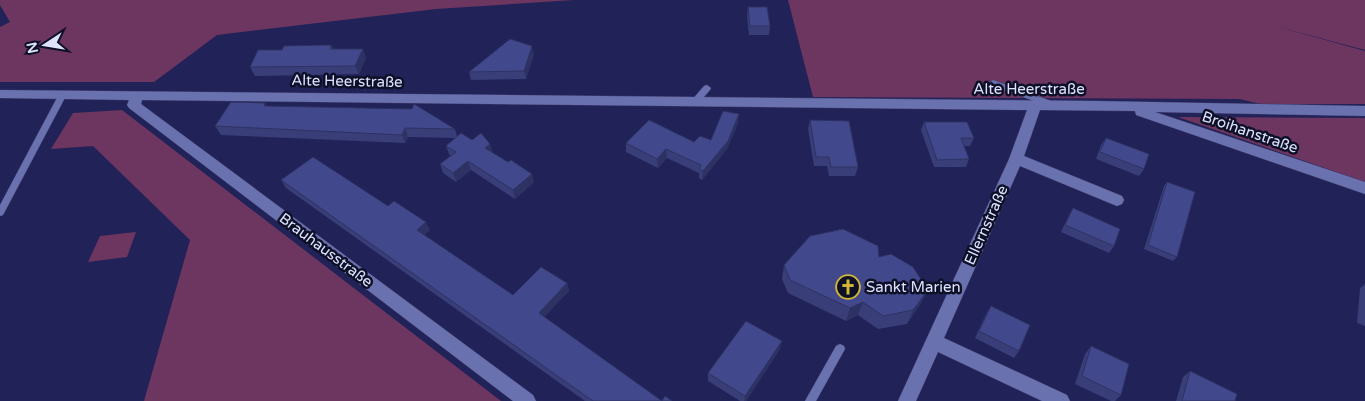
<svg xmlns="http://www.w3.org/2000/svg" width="1365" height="401" font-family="'Varela Round',sans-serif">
<rect width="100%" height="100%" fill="#212258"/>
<path fill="#6d3660" d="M0 0H574L436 9 217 35 154 82H0V27L10 22 0 5Z
M788 0H1365V50L1275 26 1365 51V104H1260L1240 99 813 97Z
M122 110 501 401H144L190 240 93 146 51 149 73 113Z
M1178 117 1365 118V182Z
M136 232 127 257 88 262 100 236Z"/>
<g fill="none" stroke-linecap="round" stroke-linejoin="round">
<g stroke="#3f3b6b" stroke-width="1">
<path id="lane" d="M993 80 1054 102 1055 104 1054 106H1048L990 85 989 83Z
M707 85 711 88 710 90 697 105H691L690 103 691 101 704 86Z
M63 91 67 94 3 215 0 216V205L59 94Z
M840 344 844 346 845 349 816 401H805L836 346Z"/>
</g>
<g stroke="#3f3b6b" stroke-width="1">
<path id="street" d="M0 90 1097 101 1365 106V116L1155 112 1365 182V194L1136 115 1135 111 1040 110 1024 156 1122 196 1124 200 1122 204 1117 206 1112 204 1020 166 944 338 1067 395 1070 401H1042L938 352 916 401H898L1009 159 1027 110 142 100 141 104 533 395 536 401H513L129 108 127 105 129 100 0 98Z"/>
</g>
<use href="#lane" fill="#6971af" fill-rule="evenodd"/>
<use href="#street" fill="#6971af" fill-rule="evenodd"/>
</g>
<path fill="#393e78" d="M748 7 770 26 769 35H749L747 16Z
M331 45 333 49 366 58 359 74 255 76 250 67 282 50Z
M534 54 526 79 471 80 469 72Z
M265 103 266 106 455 129 457 136 490 144 492 152 534 182 515 199 471 170 456 182 443 173 440 164 451 156 449 154 446 146 455 138 408 137 405 143 221 135 215 126Z
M810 120 858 167 855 176H829L827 166H814L808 129Z
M924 122 974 138 970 146H964L969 159 966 167H934L921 130Z
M738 123 727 149 702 180 699 178V173L667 158 658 168 626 152V143L694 142 711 140Z
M1106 138 1144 169 1139 176 1096 159 1101 145Z
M281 180 430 230 424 235 513 295 567 283 569 291 544 317 662 401H585L286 188Z
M1167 182 1177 257 1173 261 1144 249 1164 186Z
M1073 208 1114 246 1109 253 1061 232 1069 215Z
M879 257 921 303 907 324 878 329 858 315 846 321 788 293 782 279 784 265Z
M1365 284V326L1357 323 1360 288Z
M991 306 1019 351 1014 358 975 338 986 314Z
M1091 346 1121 395 1115 401H1111L1075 384 1085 354Z
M780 349 746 401H740L708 381V373Z
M1190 371 1235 401H1176L1183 377Z"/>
<path fill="#2e3262" d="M532 46 534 54 526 79 524 71Z
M363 49 366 58 359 74 355 66Z
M739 114 738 123 727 149 702 180 703 171Z
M405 128 408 137 405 143 402 135Z
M490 144 492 153 485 148Z
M666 149 667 158 658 168 657 159Z
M468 161 471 170 456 182 453 173Z
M532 174 534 182 515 199 513 190Z
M426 222 430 230 421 238 417 230Z
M567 283 569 291 541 320 539 313Z
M928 290 921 303 907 324 913 310Z
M863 302 858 315 846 321 850 308Z
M782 341 780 349 746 401H744L745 396Z"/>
<path fill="#42488c" stroke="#2e3262" d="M748 7H767L770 26H750Z
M510 39 532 46 524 71 469 72Z
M331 45 330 49H363L355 66 250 67 258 50H282L284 46Z
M231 102 265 103 264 106 412 109 414 104 455 129 405 128 402 135 215 126Z
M723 111 739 114 728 141 703 171 699 169 701 165 666 149 657 159 626 143 649 120 694 142 700 136 711 140Z
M810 120 849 121 858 167H831L829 157H816Z
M924 122H967L974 138H961L969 159 937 160Z
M461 133 472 140 481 133 490 144 485 148 508 162 511 160 532 174 513 190 468 161 453 173 440 164 456 152 446 146Z
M1106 138 1149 154 1144 169 1100 152Z
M313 157 388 206 394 201 426 222 417 230 513 295 541 267 567 283 539 313 662 401H593L281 180Z
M1167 182 1195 192 1177 257 1148 245Z
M1073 208 1120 229 1114 246 1065 225Z
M843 229 878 246 879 257 891 254 913 267 928 290 913 310 883 316 863 302 850 308 790 280 784 265 810 236Z
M991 306 1030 325 1019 351 979 331Z
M746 321 782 341 745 396 708 373Z
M1091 346 1129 364 1121 395 1082 376Z
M1190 371 1237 394 1235 401H1182Z
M665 396 672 401H662Z"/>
<defs>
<g id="church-ring" transform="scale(1.25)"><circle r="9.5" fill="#0e1028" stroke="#d1b736" stroke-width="1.5"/><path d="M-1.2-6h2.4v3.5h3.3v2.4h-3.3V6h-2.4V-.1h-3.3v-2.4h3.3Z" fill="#d1b736"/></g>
</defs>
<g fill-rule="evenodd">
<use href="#church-ring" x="848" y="287"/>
</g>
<g text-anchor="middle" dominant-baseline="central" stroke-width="5" stroke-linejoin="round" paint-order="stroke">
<g font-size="15" fill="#dde2fe" stroke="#0e1028">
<text transform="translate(347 81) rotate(1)">Alte Heerstraße</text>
<text x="1029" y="89">Alte Heerstraße</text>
<text transform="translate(1250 132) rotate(19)">Broihanstraße</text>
<text transform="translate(986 225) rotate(-66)">Ellernstraße</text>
<text transform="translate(326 250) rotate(37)">Brauhausstraße</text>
</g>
<g font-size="15" fill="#dde2fe" stroke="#0e1028" text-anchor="start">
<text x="866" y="287">Sankt Marien</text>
</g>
</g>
<g transform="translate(45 45) rotate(258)" stroke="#0e1028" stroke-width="4" paint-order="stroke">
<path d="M0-4L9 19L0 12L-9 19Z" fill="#dde2fe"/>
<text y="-8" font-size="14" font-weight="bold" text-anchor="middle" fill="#dde2fe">N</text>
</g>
</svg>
